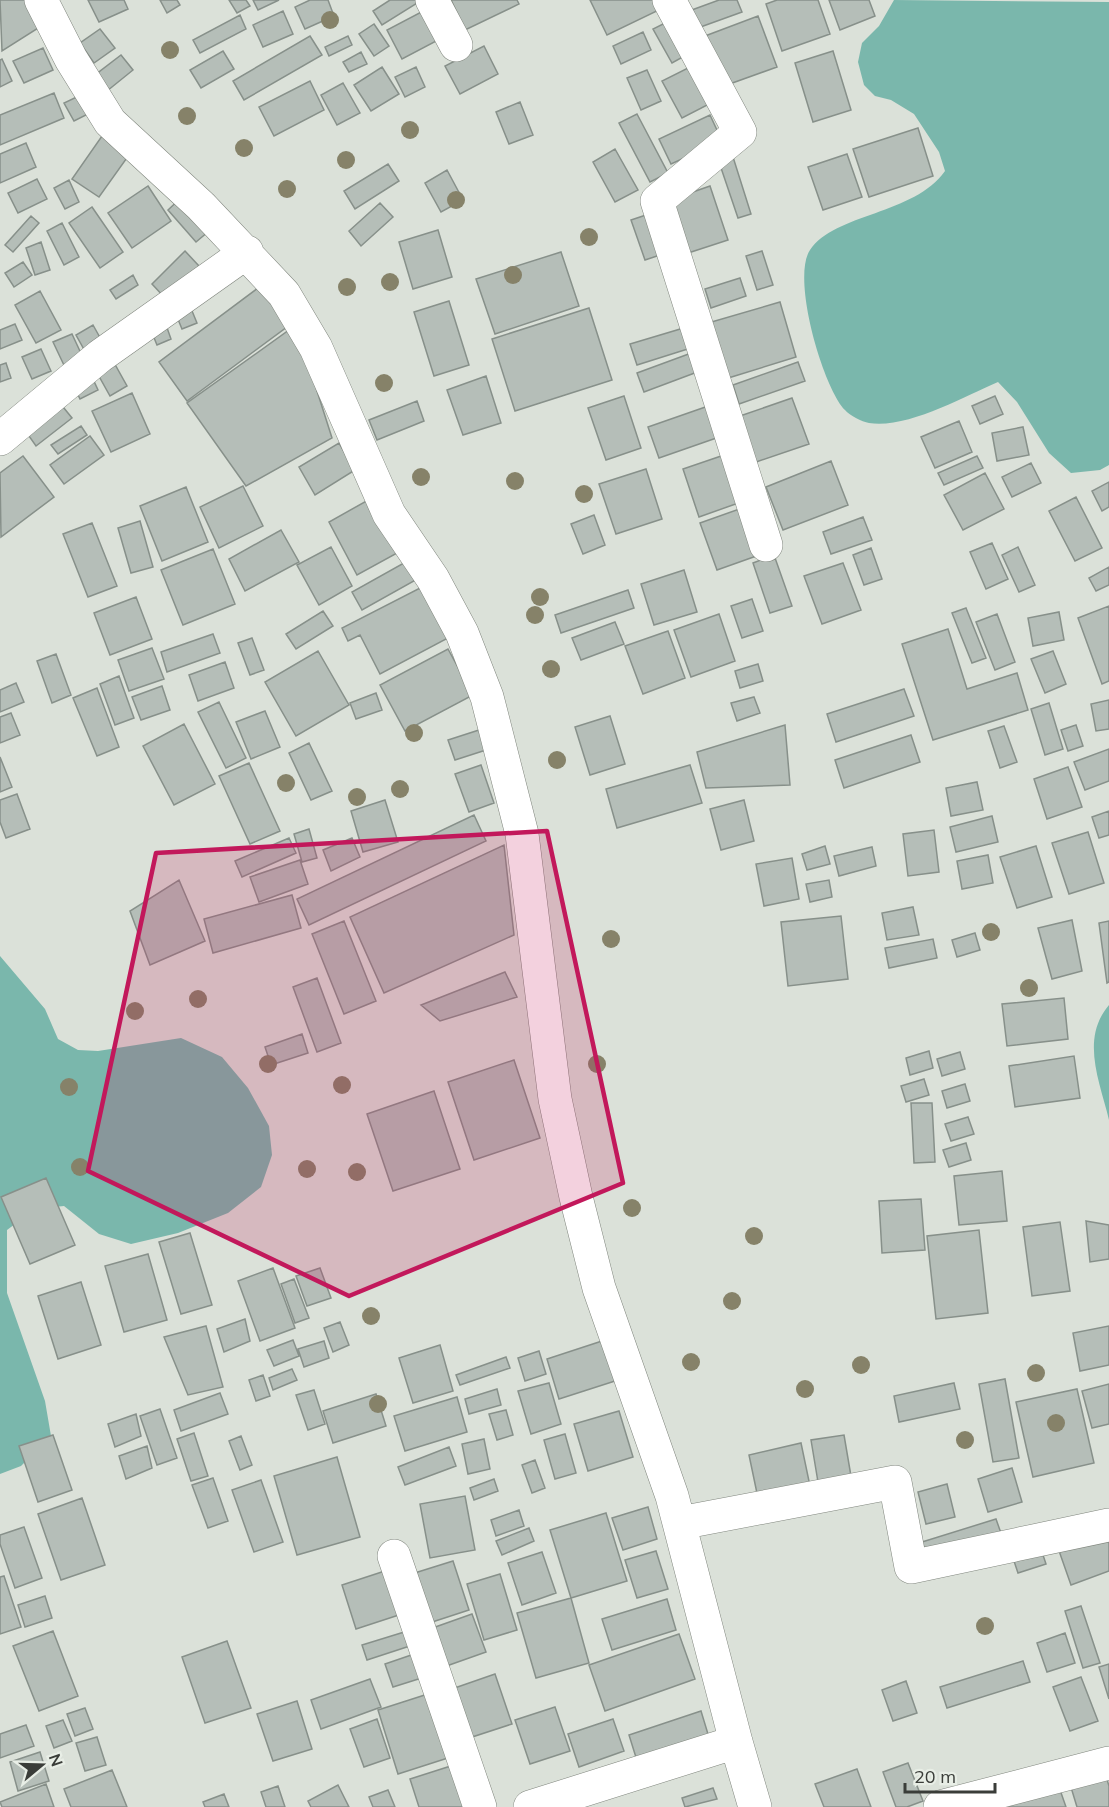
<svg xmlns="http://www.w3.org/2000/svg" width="1109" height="1807" font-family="Mulish,sans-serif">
<rect width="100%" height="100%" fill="#dbe1d9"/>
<path fill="#7ab7ac" d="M894 0 1109 2V465L1100 470 1071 473 1049 453 1017 402 998 382C963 397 907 429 869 423 862 422 849 415 845 410 823 387 791 278 810 250 835 213 914 215 945 171L939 152 914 114 891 100 875 96 864 85 858 62 862 43 879 26Z
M0 956 45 1009 58 1039 78 1050 98 1051 181 1038 222 1057 248 1088 269 1126 272 1155 261 1187 228 1213 178 1233 131 1244 99 1234 64 1206 35 1209 7 1230V1293L45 1401 51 1436 21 1466 0 1474Z
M1109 1005V1120C1100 1082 1080 1039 1109 1005Z"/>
<path fill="#b5beb8" stroke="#87908a" stroke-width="1.5" d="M0 0H30L43 25 2 51Z
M88 0H124L128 9 99 22Z
M160 0H177L180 5 167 13Z
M229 0H246L250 6 237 13Z
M253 0H279L258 10Z
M310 0H328L334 16 305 29 295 7Z
M390 0H422L382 25 373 11Z
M451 0H517L519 4 465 30Z
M590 0H657L661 9 607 35Z
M719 0H737L742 12 695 29 689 11Z
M777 0H818L830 34 782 51 766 4Z
M829 0H869L875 16 840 30Z
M427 9 442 38 402 59 387 30Z
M283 11 293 34 263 47 253 25Z
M240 15 246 29 200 53 193 40Z
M758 16 777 67 724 86 705 36Z
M673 19 690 53 672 63 653 29Z
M374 24 389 46 374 56 359 34Z
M100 29 115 48 94 63 80 43Z
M643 32 651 50 621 64 613 46Z
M310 36 322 55 244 100 233 81Z
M348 36 352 45 329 56 325 47Z
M484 46 498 74 460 94 445 66Z
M43 48 53 70 24 83 13 61Z
M223 51 234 69 201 88 190 70Z
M833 51 851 110 813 122 795 63Z
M361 52 367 64 349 72 343 62Z
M121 55 133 70 107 91 95 75Z
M2 59 12 81 0 87V60Z
M698 63 717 100 682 118 662 81Z
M382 67 399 94 371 111 354 85Z
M416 67 425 87 405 97 395 77Z
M647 70 661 101 641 110 627 78Z
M310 81 324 110 274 136 259 107Z
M343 83 360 113 337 125 321 95Z
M54 93 64 118 0 145V115Z
M85 93 94 111 74 121 64 103Z
M520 102 533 135 509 144 496 112Z
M637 114 668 173 650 182 619 123Z
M710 115 722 141 671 164 659 139Z
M918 128 933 176 869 197 853 149Z
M102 136 129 155 99 197 72 179Z
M26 143 36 167 0 183V154Z
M615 149 638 190 615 202 593 162Z
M847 154 862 197 823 210 808 167Z
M733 157 751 214 738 218 719 162Z
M388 164 399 181 355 209 344 191Z
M447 170 463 200 441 212 425 183Z
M37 179 47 199 18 213 8 193Z
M69 180 79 202 65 209 54 188Z
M148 186 171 221 132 248 108 213Z
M710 186 728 240 685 254 667 201Z
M186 193 215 226 196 242 168 210Z
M380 203 393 217 361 246 349 231Z
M92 207 123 252 100 268 69 223Z
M655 212 669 252 645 260 631 220Z
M31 216 39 223 13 252 5 245Z
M62 223 79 257 64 265 47 231Z
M438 230 452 277 413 289 399 242Z
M41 242 50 270 35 275 26 248Z
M185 251 199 266 165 298 152 284Z
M762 251 773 285 757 290 746 256Z
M561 252 579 306 495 334 476 279Z
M23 262 32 275 14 287 5 273Z
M133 275 138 285 116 299 110 290Z
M740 278 746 296 711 308 705 289Z
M266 282 295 321 187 401 159 362Z
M40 291 61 330 36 343 15 305Z
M449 301 469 365 434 376 414 312Z
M780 302 796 357 725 379 708 323Z
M190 306 197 323 182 329 175 312Z
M589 308 612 380 515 411 492 339Z
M165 322 171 339 157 345 150 328Z
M15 324 22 340 0 349V330Z
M93 325 127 386 110 396 76 335Z
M296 325 332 438 246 486 187 403Z
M687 327 694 347 637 365 630 344Z
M72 334 98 390 80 399 53 342Z
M41 349 51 371 32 379 22 357Z
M694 352 700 371 644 392 637 373Z
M798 362 805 381 739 404 733 385Z
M6 363 11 378 0 382V365Z
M486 376 501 423 463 435 447 390Z
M132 393 150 434 111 452 92 411Z
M624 396 641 448 606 460 588 408Z
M995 396 1003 414 980 424 972 406Z
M792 398 809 444 756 462 740 416Z
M417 401 424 421 377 440 369 420Z
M59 402 72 418 36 446 24 429Z
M714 404 725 435 659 458 648 427Z
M959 421 972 452 935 468 921 437Z
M81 426 87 435 58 454 51 445Z
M1023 427 1029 455 997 461 992 433Z
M90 436 104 455 64 484 50 465Z
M339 443 355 470 315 495 299 467Z
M727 454 744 501 699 517 683 469Z
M23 456 54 497 1 537 0 473Z
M977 456 983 468 944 485 938 473Z
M831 461 848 505 783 530 766 487Z
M1031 463 1041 483 1012 497 1002 477Z
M646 469 662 519 616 534 599 484Z
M985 473 1004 509 963 530 944 495Z
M1109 482V507L1102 511 1092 491Z
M243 486 263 526 219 548 200 507Z
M186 487 208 542 162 561 140 506Z
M1076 497 1102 548 1075 561 1049 511Z
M370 499 399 552 357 575 329 522Z
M745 507 762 554 717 570 700 523Z
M594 515 605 545 583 554 571 524Z
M863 517 872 540 831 554 823 532Z
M140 521 153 567 131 573 118 528Z
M92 523 117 586 88 597 63 534Z
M281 530 299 562 245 591 229 559Z
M992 543 1008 579 986 589 970 552Z
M331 547 352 586 319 605 297 565Z
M1018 547 1035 585 1019 592 1002 555Z
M871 548 882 579 864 585 853 555Z
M213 549 235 604 183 625 161 570Z
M774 555 792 606 770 613 753 563Z
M411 559 421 577 362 610 352 592Z
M843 563 861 610 822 624 804 576Z
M1109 567V585L1096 591 1089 578Z
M684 570 697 612 654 625 641 584Z
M422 587 448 638 380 674 360 635 348 641 342 628Z
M628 590 634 608 561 633 555 615Z
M136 597 152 639 110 655 94 613Z
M752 599 763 631 742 638 731 606Z
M1109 606V681L1102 684 1078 618Z
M966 608 986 658 972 663 952 613Z
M323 611 333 626 296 649 286 634Z
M1059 612 1064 640 1033 646 1028 618Z
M719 614 735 661 691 677 674 630Z
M997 614 1015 662 995 670 976 622Z
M615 622 624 644 581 660 572 638Z
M948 629 967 689 1017 673 1028 710 933 740 902 644Z
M668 631 685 678 643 694 625 646Z
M213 634 220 653 167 672 161 652Z
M252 638 264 670 250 675 238 643Z
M152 648 164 679 129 691 118 660Z
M448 649 473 695 405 731 380 685Z
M318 651 349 705 296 736 265 682Z
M1053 651 1066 684 1045 693 1031 659Z
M56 654 71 695 52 703 37 661Z
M225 662 234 688 198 701 189 675Z
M758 664 763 681 740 688 735 671Z
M119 676 134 718 115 725 100 684Z
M16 683 24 702 0 712V690Z
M162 686 170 710 141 720 132 697Z
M97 688 119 747 97 756 73 698Z
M904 689 914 716 836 742 827 714Z
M376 693 382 710 356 719 350 703Z
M754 697 760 713 737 721 731 703Z
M1109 700V729L1096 731 1091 704Z
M219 702 246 758 226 768 198 712Z
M1049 703 1063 749 1045 755 1031 709Z
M265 711 280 747 251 759 236 722Z
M11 713 20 735 0 743V717Z
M610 716 625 764 590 775 575 727Z
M184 724 215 784 174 805 143 746Z
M785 725 790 785 706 788 697 752Z
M1076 725 1083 746 1068 751 1061 730Z
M1004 726 1017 762 1000 768 988 731Z
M479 730 486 750 455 760 448 740Z
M911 735 920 762 844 788 835 760Z
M309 743 332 791 311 800 289 753Z
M1109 749V781L1085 790 1074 762Z
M0 757 12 787 0 792Z
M249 763 280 831 250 844 219 776Z
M481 765 494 803 469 812 455 774Z
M690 765 702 803 617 828 606 789Z
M1068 767 1082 807 1047 819 1034 779Z
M977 782 983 810 951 816 946 788Z
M17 794 30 829 6 838 0 822V800Z
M385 800 398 842 363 852 351 811Z
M744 800 754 841 721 850 710 809Z
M1109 811V835L1099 838 1092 817Z
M474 815 486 841 309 925 297 899Z
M992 816 998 842 956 852 950 827Z
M309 829 317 858 302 862 294 834Z
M934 830 939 872 908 876 903 834Z
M1088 832 1104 883 1069 894 1052 843Z
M289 838 296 853 242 877 235 861Z
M352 838 360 857 331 871 323 850Z
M504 845 514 935 384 993 350 917Z
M825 846 830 864 807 870 802 854Z
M1036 846 1052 897 1017 908 1000 857Z
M872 847 876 866 839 876 834 856Z
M988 855 993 883 962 889 957 861Z
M792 858 799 899 764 906 756 864Z
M300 860 308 884 259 902 250 877Z
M179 880 205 941 150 965 130 911Z
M829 880 832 897 810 902 806 884Z
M292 895 301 928 213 953 204 919Z
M913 907 919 935 887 940 882 913Z
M841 916 848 979 788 986 781 922Z
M1072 920 1082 971 1052 979 1038 928Z
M344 921 376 1001 344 1014 312 934Z
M1109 921V982L1107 983 1099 923Z
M975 933 980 950 957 957 952 940Z
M933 939 937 958 889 968 885 948Z
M505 972 517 997 440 1021 421 1005Z
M317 978 341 1043 317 1052 293 987Z
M1064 998 1068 1039 1007 1046 1002 1004Z
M302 1034 308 1053 271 1065 265 1047Z
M929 1051 933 1068 910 1075 906 1058Z
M960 1052 965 1069 942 1076 937 1059Z
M1074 1056 1080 1098 1015 1107 1009 1066Z
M514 1060 540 1138 474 1160 448 1082Z
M924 1079 929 1095 906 1102 901 1086Z
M965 1084 970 1101 947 1108 942 1091Z
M434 1091 460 1169 393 1191 367 1114Z
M911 1103H932L935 1162 914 1163Z
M968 1117 974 1134 951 1141 945 1124Z
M966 1143 971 1160 949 1167 943 1150Z
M1002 1171 1007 1221 959 1225 954 1176Z
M46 1178 75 1245 30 1264 1 1197Z
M921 1199 925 1250 882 1253 879 1201Z
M1086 1221 1109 1225V1259L1090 1262Z
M1060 1222 1070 1291 1032 1296 1023 1227Z
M979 1230 988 1313 936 1319 927 1236Z
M190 1233 212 1305 181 1314 159 1242Z
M148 1254 167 1320 124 1332 105 1266Z
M273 1268 295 1328 260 1341 238 1281Z
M320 1268 331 1298 307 1306 296 1276Z
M294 1279 309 1318 295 1323 281 1284Z
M81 1282 101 1345 58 1359 38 1296Z
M245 1319 250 1341 224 1352 217 1329Z
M340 1322 349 1345 333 1352 324 1328Z
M206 1326 223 1387 188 1395 164 1337Z
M1109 1326V1365L1080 1371 1073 1333Z
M293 1340 299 1356 274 1366 267 1350Z
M324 1341 329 1358 304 1367 298 1349Z
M602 1341 615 1381 559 1399 547 1359Z
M440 1345 453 1391 413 1403 399 1358Z
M539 1351 546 1374 525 1381 518 1358Z
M506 1357 510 1368 460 1385 456 1375Z
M292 1369 297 1380 273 1390 269 1378Z
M263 1375 270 1396 256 1401 249 1380Z
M1005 1379 1019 1458 993 1462 979 1384Z
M549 1383 561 1424 531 1434 518 1391Z
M954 1383 960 1409 899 1422 894 1396Z
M1109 1384V1424L1092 1428 1082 1391Z
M497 1389 501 1405 469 1414 465 1399Z
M1077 1389 1094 1463 1033 1477 1016 1402Z
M314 1390 325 1424 308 1430 296 1395Z
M220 1393 228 1414 181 1431 174 1410Z
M376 1394 386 1426 333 1443 323 1411Z
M457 1397 467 1432 405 1451 394 1416Z
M160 1409 177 1458 157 1465 140 1416Z
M506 1410 513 1435 497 1440 489 1414Z
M619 1411 633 1457 588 1471 574 1424Z
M136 1414 141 1436 115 1447 108 1424Z
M194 1433 208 1476 191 1481 177 1439Z
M565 1434 576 1473 555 1479 544 1440Z
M53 1435 72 1490 38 1502 19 1446Z
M844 1435 852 1482 819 1488 811 1440Z
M241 1436 252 1465 240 1470 229 1441Z
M484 1439 490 1469 468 1474 462 1444Z
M801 1443 810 1486 758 1498 749 1455Z
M147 1446 152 1468 126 1479 119 1456Z
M449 1447 456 1466 405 1485 398 1467Z
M337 1457 360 1537 297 1555 274 1476Z
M535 1460 545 1488 532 1493 522 1465Z
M1012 1468 1022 1502 988 1512 978 1479Z
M213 1478 228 1521 208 1528 192 1485Z
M494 1479 498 1491 474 1500 470 1488Z
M261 1480 283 1542 254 1552 232 1490Z
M947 1484 955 1517 926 1524 918 1492Z
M465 1496 475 1550 430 1558 420 1504Z
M82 1498 105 1565 61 1580 38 1514Z
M648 1507 657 1539 623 1550 612 1518Z
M519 1510 524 1526 496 1536 491 1520Z
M606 1513 627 1581 571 1598 550 1530Z
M996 1519 1002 1536 928 1559 922 1542Z
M24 1527 42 1578 15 1588 0 1544V1535Z
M529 1528 534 1541 502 1555 496 1541Z
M1109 1530V1571L1071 1585 1058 1548Z
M1040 1546 1046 1564 1018 1573 1012 1555Z
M656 1551 668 1589 637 1598 625 1560Z
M542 1552 556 1593 522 1605 508 1563Z
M453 1561 469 1610 420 1626 405 1576Z
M394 1568 408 1612 356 1629 342 1585Z
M500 1574 517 1630 484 1640 467 1584Z
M4 1576 21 1627 0 1634V1577Z
M45 1596 52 1618 25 1627 18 1605Z
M571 1598 589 1663 536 1678 517 1613Z
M667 1599 676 1630 612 1650 602 1619Z
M1081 1606 1100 1663 1083 1668 1065 1611Z
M472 1614 486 1652 438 1669 424 1631Z
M414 1629 419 1643 367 1660 362 1645Z
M53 1631 78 1696 39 1711 13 1646Z
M1065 1633 1075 1663 1047 1672 1037 1643Z
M679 1634 695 1679 605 1711 589 1665Z
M227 1641 251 1708 205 1723 182 1657Z
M420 1652 428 1676 393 1687 385 1664Z
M1023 1661 1030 1682 947 1708 940 1687Z
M1109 1664V1699L1099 1667Z
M495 1674 512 1724 463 1740 446 1691Z
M1081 1677 1098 1721 1070 1731 1053 1687Z
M370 1679 381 1707 321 1729 311 1700Z
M906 1681 917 1713 893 1721 882 1690Z
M431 1693 451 1757 398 1774 378 1710Z
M297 1701 312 1749 273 1761 257 1714Z
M555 1707 570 1751 530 1764 515 1720Z
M85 1708 93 1729 75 1736 67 1714Z
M701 1711 711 1744 639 1767 629 1735Z
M377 1719 390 1758 364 1767 350 1729Z
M613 1719 624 1751 579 1767 568 1734Z
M63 1720 72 1741 54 1748 46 1726Z
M26 1725 34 1746 0 1758V1734Z
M97 1737 106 1765 85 1771 76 1743Z
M40 1752 49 1781 18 1791 10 1762Z
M908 1763 923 1801 907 1807H896L883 1772Z
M457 1764 471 1807H419L410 1779Z
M857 1769 871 1807H824L815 1784Z
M112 1770 127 1807H71L64 1789Z
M1105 1773 1109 1786V1807H1077L1070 1784Z
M46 1784 54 1807H2L0 1802Z
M338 1785 349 1807H311L308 1801Z
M278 1786 285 1807H266L261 1792Z
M1059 1787 1066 1807H997Z
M713 1788 717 1799 685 1807 682 1798Z
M388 1790 395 1807H373L369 1797Z
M224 1794 229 1807H205L203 1802Z"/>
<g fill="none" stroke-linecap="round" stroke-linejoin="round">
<g stroke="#80867e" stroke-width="34">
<path id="minor" d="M41 0 71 59 110 122 201 206 284 294 316 348 389 514 433 579 462 633 487 697 522 834 555 1099 576 1197 599 1288 672 1496 736 1742 755 1807
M432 0 456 45
M669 0 740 132 657 201 766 545
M0 439 100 356 247 252
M680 1523 895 1482 911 1567 1109 1525
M394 1556 480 1807
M530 1807 736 1742
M940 1807 1109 1763"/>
</g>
<use href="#minor" stroke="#fff" stroke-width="33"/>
</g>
<g fill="#868269">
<circle cx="330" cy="20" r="9"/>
<circle cx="170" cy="50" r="9"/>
<circle cx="187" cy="116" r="9"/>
<circle cx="410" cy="130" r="9"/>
<circle cx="244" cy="148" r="9"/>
<circle cx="346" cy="160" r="9"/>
<circle cx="287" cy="189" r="9"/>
<circle cx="456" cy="200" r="9"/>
<circle cx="589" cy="237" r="9"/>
<circle cx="513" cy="275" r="9"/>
<circle cx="390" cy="282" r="9"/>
<circle cx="347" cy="287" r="9"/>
<circle cx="384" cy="383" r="9"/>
<circle cx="421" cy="477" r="9"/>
<circle cx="515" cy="481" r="9"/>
<circle cx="584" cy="494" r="9"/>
<circle cx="540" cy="597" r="9"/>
<circle cx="535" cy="615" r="9"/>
<circle cx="551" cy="669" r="9"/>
<circle cx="414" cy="733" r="9"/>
<circle cx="557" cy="760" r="9"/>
<circle cx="286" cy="783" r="9"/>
<circle cx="400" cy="789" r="9"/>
<circle cx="357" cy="797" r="9"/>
<circle cx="991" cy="932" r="9"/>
<circle cx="611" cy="939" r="9"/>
<circle cx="1029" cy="988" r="9"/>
<circle cx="198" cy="999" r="9"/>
<circle cx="135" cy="1011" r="9"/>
<circle cx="268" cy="1064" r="9"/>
<circle cx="597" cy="1064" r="9"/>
<circle cx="342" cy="1085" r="9"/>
<circle cx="69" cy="1087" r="9"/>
<circle cx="80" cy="1167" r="9"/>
<circle cx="307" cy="1169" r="9"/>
<circle cx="357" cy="1172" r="9"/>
<circle cx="632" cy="1208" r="9"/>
<circle cx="754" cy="1236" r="9"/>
<circle cx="732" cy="1301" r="9"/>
<circle cx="371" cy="1316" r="9"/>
<circle cx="691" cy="1362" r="9"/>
<circle cx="861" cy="1365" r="9"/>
<circle cx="1036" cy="1373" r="9"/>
<circle cx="805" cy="1389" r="9"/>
<circle cx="378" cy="1404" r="9"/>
<circle cx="1056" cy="1423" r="9"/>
<circle cx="965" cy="1440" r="9"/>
<circle cx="985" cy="1626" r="9"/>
</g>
<path fill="#c2185b" fill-opacity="0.2" stroke="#c2185b" stroke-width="4.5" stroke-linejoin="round" d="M547 831 623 1183 349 1296 88 1171 156 853Z"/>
<g transform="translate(42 1765) rotate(71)" stroke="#e8eee6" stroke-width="4.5" paint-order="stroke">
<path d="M0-4.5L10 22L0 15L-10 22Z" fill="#3a3d39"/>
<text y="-9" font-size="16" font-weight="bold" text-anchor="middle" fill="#3a3d39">N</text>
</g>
<path d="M905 1783v9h90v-9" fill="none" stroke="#3a3d39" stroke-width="3"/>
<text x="914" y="1783" font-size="18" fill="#3a3d39" stroke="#e8eee6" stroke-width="4.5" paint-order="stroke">20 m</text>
</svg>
